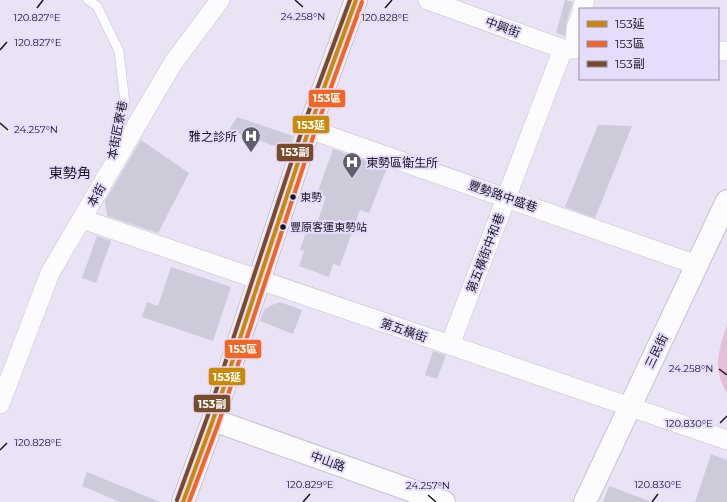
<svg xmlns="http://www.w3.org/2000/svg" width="727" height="502" font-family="Montserrat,'Noto Sans TC',sans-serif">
<rect width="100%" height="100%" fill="#e9e3f5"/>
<path fill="#e5bfd7" d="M727 325V393C712 370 719 348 727 325Z"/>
<path fill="#cdcbd9" d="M565 0 573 2 566 24 565 36 556 33Z
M237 117 293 136 289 151 229 130Z
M598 125 632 126 595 218 565 207Z
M141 140 189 173 158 233 107 216 105 201Z
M333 149 387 168 369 213 360 210 340 266 333 264 329 277 299 266 304 251 300 250 310 220 317 223 326 197 317 194Z
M97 236 111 241 96 283 82 278Z
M171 267 231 287 213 341 142 317 147 302 158 306Z
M280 302 302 310 293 334 260 321 264 310 272 305Z
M433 351 446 355 437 379 425 375Z
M711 454 727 460V502H695Z
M87 472 160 502H120L82 486Z
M609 486 649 501V502H603Z"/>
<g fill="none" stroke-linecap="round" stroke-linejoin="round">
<g stroke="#c5c1cf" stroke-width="10">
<path id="service" d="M88 0 97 6 119 51 125 103 113 153"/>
</g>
<g stroke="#c5c1cf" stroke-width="20">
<path id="minor" d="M428 0 563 49H580
M582 9 585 0
M575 49 576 28 580 17
M718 51H727
M309 129 697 265
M82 219 727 440
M450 345 563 49
M0 404 50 273 173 63 220 0"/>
</g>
<g stroke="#c5c1cf" stroke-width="24">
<path id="tertiary" d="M213 420 444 502
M183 502 213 420 309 129 356 0
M585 502 727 201"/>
</g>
<use href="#service" stroke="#fcfbfe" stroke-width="9"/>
<use href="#minor" stroke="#fcfbfe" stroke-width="19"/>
<use href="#tertiary" stroke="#fcfbfe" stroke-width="22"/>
<g stroke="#e6dcfc" stroke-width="7">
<path id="bus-1" d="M183 502 213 420 309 129 356 0"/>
</g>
<g stroke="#e6dcfc" stroke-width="7">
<path id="bus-2" d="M189 502 219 422 315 131 362 2"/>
</g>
<g stroke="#e6dcfc" stroke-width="7">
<path id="bus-3" d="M177 500 207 418 303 127 350 0"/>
</g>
<use href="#bus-1" stroke="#cb8907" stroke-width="4"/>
<use href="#bus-2" stroke="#f26522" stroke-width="4"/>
<use href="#bus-3" stroke="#7a4b2a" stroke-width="4"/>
</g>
<path fill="none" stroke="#1a1621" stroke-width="1.5" d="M295 0 303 7M37 8 43 0M385 8 392 0M0 50 7 42M0 123 8 130M719 369 727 375M720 423 727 416M0 450 7 443M428 495 436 502M303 502 310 494M652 502 658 494"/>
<defs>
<g id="hospital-pin" transform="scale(1)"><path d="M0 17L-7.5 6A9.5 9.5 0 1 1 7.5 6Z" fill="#625e6b" stroke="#e6dcfc"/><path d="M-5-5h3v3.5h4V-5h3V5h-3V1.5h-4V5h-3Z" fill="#fff"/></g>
</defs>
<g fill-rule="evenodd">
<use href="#hospital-pin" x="251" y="136"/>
<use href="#hospital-pin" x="352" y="162"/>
</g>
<g fill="#1a1621" stroke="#e6dcfc" stroke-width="1.5">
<circle cx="293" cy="197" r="3.5"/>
<circle cx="283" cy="227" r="3.5"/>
</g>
<g text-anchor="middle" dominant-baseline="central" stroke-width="4" stroke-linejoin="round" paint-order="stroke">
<g font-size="11" fill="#1a1621" stroke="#e6dcfc" text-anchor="start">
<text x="300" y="197">東勢</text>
<text x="290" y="227">豐原客運東勢站</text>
</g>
<g font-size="12" fill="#1a1621" stroke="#e6dcfc">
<text transform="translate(503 27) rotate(20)">中興街</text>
<text transform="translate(117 130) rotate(-79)">本街匠寮巷</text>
<text transform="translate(96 195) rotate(-60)">本街</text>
<text transform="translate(503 196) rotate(19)">豐勢路中盛巷</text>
<text transform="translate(485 253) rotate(-69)">第五橫街中和巷</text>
<text transform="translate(404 330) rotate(19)">第五橫街</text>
<text transform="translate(656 351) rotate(-64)">三民街</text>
<text transform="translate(328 461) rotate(20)">中山路</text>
</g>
<g font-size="12" fill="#1a1621" stroke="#e6dcfc" text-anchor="end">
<text x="237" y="136">雅之診所</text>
<text x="366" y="162" text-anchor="start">東勢區衛生所</text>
</g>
<g font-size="14" fill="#1a1621" stroke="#e6dcfc">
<text x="70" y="173">東勢角</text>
</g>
</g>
<g font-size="10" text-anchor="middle" fill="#1a1621" stroke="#e6dcfc" stroke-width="4" stroke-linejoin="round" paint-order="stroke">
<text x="303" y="20">24.258°N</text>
<text x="385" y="21">120.828°E</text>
<text x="37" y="21">120.827°E</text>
<text x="38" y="46">120.827°E</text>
<text x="36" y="133">24.257°N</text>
<text x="691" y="372">24.258°N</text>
<text x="689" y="427">120.830°E</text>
<text x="38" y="446">120.828°E</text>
<text x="310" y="488">120.829°E</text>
<text x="658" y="488">120.830°E</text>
<text x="428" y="489">24.257°N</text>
</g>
<g stroke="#e6dcfc" stroke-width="1.5">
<rect x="308" y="89" width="38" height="19" rx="4" fill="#f26522"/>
<rect x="292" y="115" width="38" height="19" rx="4" fill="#cb8907"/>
<rect x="276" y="143" width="38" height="19" rx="4" fill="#7a4b2a"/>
<rect x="224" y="339" width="38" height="20" rx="4" fill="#f26522"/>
<rect x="208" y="367" width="38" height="19" rx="4" fill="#cb8907"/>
<rect x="193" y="394" width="38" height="19" rx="4" fill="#7a4b2a"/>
</g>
<g font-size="11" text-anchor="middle" font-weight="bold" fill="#fff">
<text x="327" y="102">153區</text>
<text x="311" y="129">153延</text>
<text x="295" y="156">153副</text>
<text x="243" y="353">153區</text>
<text x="227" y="381">153延</text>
<text x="212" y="408">153副</text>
</g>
<rect x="579" y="8" width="140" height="72" fill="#e6dcfc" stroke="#948da4"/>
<rect x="587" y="21" width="20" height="6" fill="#cb8907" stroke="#948da4"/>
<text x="615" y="28" font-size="12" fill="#1a1621">153延</text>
<rect x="587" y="41" width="20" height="6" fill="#f26522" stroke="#948da4"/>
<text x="615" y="48" font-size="12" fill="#1a1621">153區</text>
<rect x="587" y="61" width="20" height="6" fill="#7a4b2a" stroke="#948da4"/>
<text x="615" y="68" font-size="12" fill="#1a1621">153副</text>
</svg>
